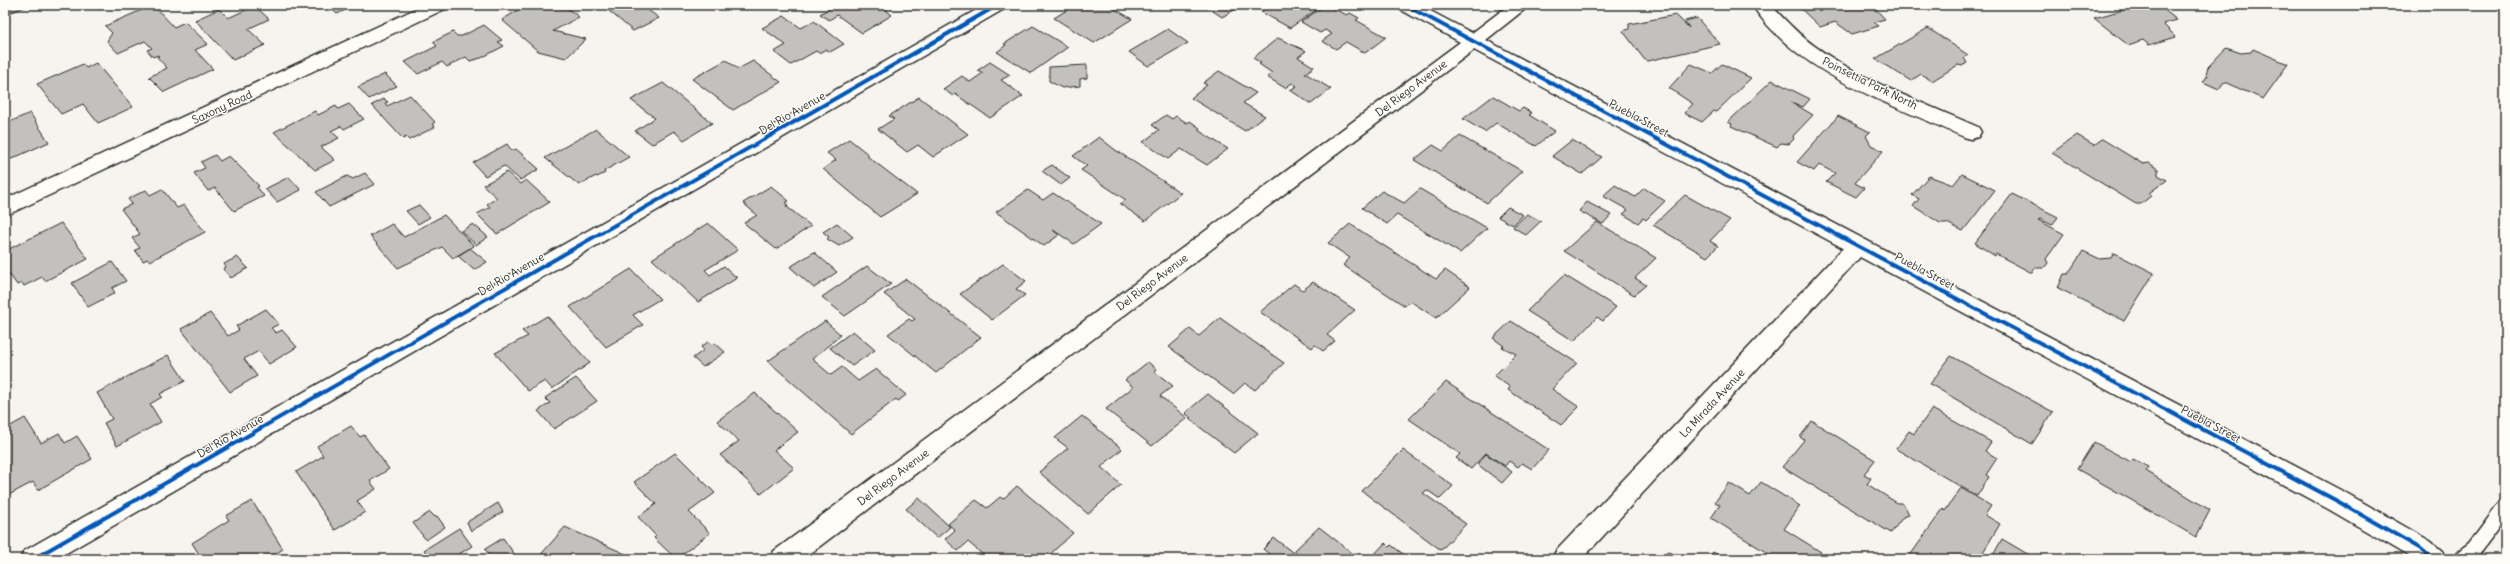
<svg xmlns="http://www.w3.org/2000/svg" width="2510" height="564" font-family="Delius,sans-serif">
<rect width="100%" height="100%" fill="#f5f4ef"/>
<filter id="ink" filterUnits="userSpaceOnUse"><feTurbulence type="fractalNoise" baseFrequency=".025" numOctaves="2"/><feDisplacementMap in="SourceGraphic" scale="8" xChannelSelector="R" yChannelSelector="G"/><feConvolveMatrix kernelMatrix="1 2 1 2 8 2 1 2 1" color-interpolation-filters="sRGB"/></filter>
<g filter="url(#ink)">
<path fill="#c2c1be" stroke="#2b2b2b" d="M5 5H29L10 13Z
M153 5 174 27 185 22 208 44 195 50 213 69 164 92 149 77 167 68 157 57 159 56 158 55 153 57 147 50 152 48 145 41 118 53 107 41 112 33 105 26Z
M327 5H356L337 14Z
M526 5H563L579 17 553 31 586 39 566 58 538 51 502 20Z
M605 5H647L644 7 659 18 633 31 603 6Z
M835 5H892L886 10 892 15 862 33 837 15 829 20 820 14Z
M1075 5H1108L1132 19 1094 43 1054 18Z
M1204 5H1243L1222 17Z
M1271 5H1307L1316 10 1290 28 1261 12Z
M1325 5 1347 15 1350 13 1359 18 1356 20 1386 37 1365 53 1346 42 1336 49 1322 41 1332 34 1325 30 1320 33 1301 22Z
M1816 5H1872L1885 19 1874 22 1879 26 1852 34 1835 22 1820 27 1801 9Z
M2141 5H2158L2177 20 2163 24 2176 37 2149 45 2143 40 2128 45 2094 18Z
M255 6 269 19 248 29 265 45 233 60 195 20 219 9 228 18Z
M1676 15 1689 28 1685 21 1697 18 1720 44 1648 61 1644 59 1623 31 1629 29V24Z
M784 16 801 28 814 21 844 44 830 52 826 49 819 53 816 51 791 65 774 52 786 45 762 28Z
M484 25 502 40 498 42 504 46 481 58 470 61 466 57 447 67 442 62 418 74 405 62 437 46 433 42 453 32 457 36H462Z
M1033 26 1068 47 1031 73 997 52 1006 45 1004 44Z
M1928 28 1968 55 1964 58 1967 63 1962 66 1958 65 1932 81 1921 74 1911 81 1875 59Z
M1168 29 1188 43 1148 66 1129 52Z
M1278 38 1306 51 1298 57 1314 67 1305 73 1331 89 1311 104 1290 90 1297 86 1292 83 1285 88 1267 77 1272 73 1259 64 1261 63 1253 58Z
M2226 48 2241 53 2251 52 2253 49 2288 64 2263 99 2224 82 2219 89 2203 82 2208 75 2206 74 2208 67Z
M726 60 738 69 753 61 781 82 733 110 692 79Z
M990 62 1010 75 1001 80 1023 96 990 118 955 94 953 96 943 89 962 76 970 82 983 73 978 70Z
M96 63 133 107 98 123 83 104 61 114 37 84 83 64 86 68Z
M1691 64 1712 73 1722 64 1751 78 1716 112 1714 111 1702 122 1684 113 1693 104 1669 88Z
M1087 65V78L1080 79V86L1062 88 1049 81V67Z
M1219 71 1256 93 1243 103 1265 116 1245 131 1191 98 1207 85 1203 83Z
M385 74 397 86 369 99 358 87Z
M1772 80 1810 99 1803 107 1791 102 1813 115 1793 136 1794 139 1789 144 1781 143 1777 147 1731 126 1732 124 1728 122Z
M663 83 712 123 684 140 674 131 652 144 635 131 655 118 631 100Z
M410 95 435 122 432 124 435 127 409 140 406 137 403 139 372 105 384 99 388 102 385 103 387 106Z
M1493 96 1519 111 1523 108 1532 113 1529 115 1555 131 1536 146 1496 123 1485 132 1463 119Z
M919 97 968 134 933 157 918 145 907 152 878 129 894 119 889 116Z
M349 104 364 119 344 129 341 126 331 131 339 138 321 147 335 160 315 170 274 132 315 111 318 115 336 106 338 109Z
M30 113 49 142 7 161 5 157V124Z
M1166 115 1172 119 1176 116 1187 123 1190 121 1200 128 1198 130 1228 149 1207 165 1181 149 1168 159 1143 142 1159 130 1152 125Z
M1838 116 1870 132 1866 136 1871 145 1883 151 1855 183 1864 188 1856 197 1826 182 1835 173 1819 165 1814 171 1797 162Z
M596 129 629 157 604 171 605 173 597 177 596 176 579 185 545 158Z
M2077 135 2094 145 2102 139 2143 164 2149 163 2158 169V175L2167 180 2149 193 2152 195 2141 204H2136L2052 153Z
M1460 136 1522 171 1487 203 1414 160 1433 145 1443 151Z
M1099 137 1114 149 1181 193 1145 221 1120 204 1126 200 1081 170 1087 166 1073 156Z
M849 139 869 155 867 156 917 194 880 217 823 169 836 160 827 153Z
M1572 140 1602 157 1582 174 1552 156Z
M507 144 512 151 516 149 539 169 520 180 504 166 485 176 473 163Z
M215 155 220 161 229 156 259 186 257 187 264 196 234 211 215 188 208 191 194 173 205 168 201 162Z
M1052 165 1070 178 1061 185 1042 171Z
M507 172 520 184 526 180 550 202 497 234 477 214 490 207 487 204 497 198 483 185Z
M365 173 375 184 329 207 316 192 347 176 353 179Z
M1962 174 1995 190 1963 231 1947 223H1940L1913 206 1919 199 1912 195 1929 176 1953 185Z
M289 177 301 190 277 202 265 189Z
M1615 185 1635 197 1644 188 1665 201 1646 220 1643 218 1638 223 1623 214 1628 210 1603 196Z
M771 186 789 201 785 203 788 205 786 206 811 226 776 249 744 223 757 215 743 203Z
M162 189 177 208 184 205 205 232 150 261 148 259 143 261 135 250 140 248 132 238 140 234 121 209 132 204 128 199 146 190 150 195Z
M1420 189 1487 228 1460 253 1397 215 1387 224 1362 208 1382 191 1404 203Z
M1028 190 1043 200 1053 193 1101 224 1074 244 1053 230 1059 235 1044 246 996 212Z
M2012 194 2058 217 2052 225 2040 219 2038 220 2064 234 2046 259 2048 263 2044 268H2035L2032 273 1996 254 1995 256 1975 243Z
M1685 195 1730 220 1710 241 1718 246 1707 257 1653 225Z
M1587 202 1611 215 1603 224 1579 211Z
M419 205 430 217 418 224 406 211Z
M1508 207 1523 215 1513 225 1498 217Z
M1527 214 1541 221 1526 235 1513 227Z
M444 215 474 246 453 258 442 247 398 268 370 236 392 224 404 237Z
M1597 222 1656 258 1635 278 1646 285 1634 295 1564 251Z
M61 223 88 259 45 281 42 277 24 286 22 283 17 285 5 268V251Z
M708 223 738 250 705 270 710 275 724 266 737 278 698 302 652 259Z
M837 223 853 237 839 246 827 239 829 237 823 232Z
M473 224 488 237 476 245 461 231Z
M1350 224 1436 279 1445 270 1470 287 1436 318 1410 301 1405 306 1343 265 1350 258 1328 243Z
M470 248 487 262 474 270 458 256Z
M2083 251 2100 259 2111 258 2114 253 2154 273 2124 321 2058 288 2064 274H2068Z
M814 252 837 272 814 288 790 267Z
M237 257 248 268 231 278 223 269 226 267 224 264Z
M112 262 126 281 112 288 115 293 88 307 72 283Z
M1003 264 1026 281 1016 289 1025 295 992 320 960 294Z
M867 266 891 284 845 316 822 297Z
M631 269 660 299 633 315 643 325 606 347 570 307Z
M1564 275 1616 307 1603 321 1597 317 1574 341 1527 311Z
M906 279 981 337 936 373 888 334 909 319 912 321 915 319 884 294Z
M1313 282 1355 310 1327 335 1335 341 1323 351 1315 345 1312 348 1260 312 1294 284 1303 290Z
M266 309 279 324 271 328 276 333 282 330 297 347 269 364 259 351 244 359 257 376 230 392 181 329 210 313 228 336 239 330 236 326Z
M547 316 590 363 552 389 545 381 528 391 495 353 528 336 522 331Z
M1220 318 1284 363 1255 390 1245 383 1233 394 1169 347 1190 329 1199 336Z
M825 321 841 335 812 359 831 375 842 367 858 381 876 369 906 395 898 401 896 399 851 434 768 361Z
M1511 321 1577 363 1552 389 1579 407 1561 425 1508 390 1510 387 1494 376 1516 354 1502 347 1504 346 1493 338Z
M853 331 875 350 852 366 830 348Z
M708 342 712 345 715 343 725 352 703 367 693 358 704 350 701 347Z
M168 355 185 381 160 394 162 397 150 404 161 422 117 446 104 423 112 419 97 393Z
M1951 356 2053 412 2032 444 1930 384Z
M1148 362 1156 369 1154 371 1173 386 1160 396 1187 418 1152 446 1106 409 1133 387 1125 380Z
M576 378 597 401 554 429 538 411 550 403 545 398Z
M1446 382 1549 450 1532 469 1522 463 1518 467 1509 461 1505 466 1486 453 1471 469 1456 458 1460 454 1409 419Z
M755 393 798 432 774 450 794 468 761 494 720 455 739 441 717 421Z
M1208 394 1258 433 1234 453 1189 419 1191 418 1185 413Z
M1932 409 1991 442 1985 451 1997 458 1986 475 1989 477 1977 496 1896 449 1909 431 1914 434Z
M1082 416 1122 449 1101 467 1121 485 1088 514 1039 472 1068 448 1055 438Z
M25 418 41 443 59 433 65 443 77 436 92 459 38 490 33 482 5 497V429Z
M1812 421 1875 460 1864 474 1871 478 1867 484 1897 503H1901L1905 506 1909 515 1903 517 1891 533 1782 467 1804 440 1800 437Z
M351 426 360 437 364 435 389 469 370 481 376 489 357 501 365 512 335 530 296 472 323 456 317 446Z
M2094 442 2131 462 2133 459 2148 467 2146 471 2210 510 2196 537 2077 469Z
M1403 450 1453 486 1440 499 1427 490 1423 493 1466 524 1441 550 1362 491Z
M675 453 715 493 689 512 710 533 676 559 654 538 656 536 638 517 656 504 634 482Z
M1486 454 1512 472 1502 483 1477 464Z
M1761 482 1800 506 1784 529 1821 552 1816 559H1777L1711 518 1720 505 1715 502 1729 483 1750 496Z
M1017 486 1073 533 1045 559H988L968 542 958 551 945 539 955 530 948 524 976 500 987 508 1000 497 1003 499Z
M1961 488 1991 506 1985 515 2000 524 1979 559H1912L1909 557 1943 509 1945 511Z
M919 498 950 527 937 538 906 509Z
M252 501 283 549 267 559H202L192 543 229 520 226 516Z
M498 503 503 512 471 531 467 522Z
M430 512 435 517 437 516 445 527 426 540 413 523Z
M565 527 630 556 628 559H537Z
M1319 527 1360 559H1303L1294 551Z
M459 528 472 546 451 559H431L424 550Z
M503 538 515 555 509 559H492L485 549Z
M1274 538 1301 559H1275L1263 549Z
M2002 539 2036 559H1991Z
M1385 543 1389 547 1391 545 1410 559 1371 558Z
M1668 551 1681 559H1662Z
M1713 552 1724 559H1707Z"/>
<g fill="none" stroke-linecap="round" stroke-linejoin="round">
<g stroke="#2b2b2b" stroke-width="3">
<path id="service" d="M2505 501V519L2479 554 2473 559H2453L2456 554 2469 544 2500 502Z"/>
</g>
<g stroke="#2b2b2b" stroke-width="3">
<path id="minor" d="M985 5H1007L1004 9 56 559H20L24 551Z
M1396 5H1419L1472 33 1509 5H1530L1486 40 2348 494 2430 541 2442 551 2446 559H2414L2330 510 1860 257 1582 559H1552L1556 551 1843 248 1474 50 803 559H770L774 551 1460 42 1399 9Z
M1752 5H1771C1785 20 1799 35 1816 47 1864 82 1924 103 1978 127L1981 132 1978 137 1971 139 1964 137C1891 103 1798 75 1752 5Z"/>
</g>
<g stroke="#2b2b2b" stroke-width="3">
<path id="tertiary" d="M424 5H448L445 9 5 216V199Z"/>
</g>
<use href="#service" fill="#fdfcf7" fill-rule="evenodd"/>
<use href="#minor" fill="#fdfcf7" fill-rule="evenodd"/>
<use href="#tertiary" fill="#fdfcf7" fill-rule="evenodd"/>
<g stroke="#fdfcf7" stroke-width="6">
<path id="cycleway" d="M1405 5 2339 502 2421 549 2433 559
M33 559 998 5"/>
</g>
<use href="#cycleway" stroke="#0057b8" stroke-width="4"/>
</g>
</g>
<g text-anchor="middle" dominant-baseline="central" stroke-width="3" stroke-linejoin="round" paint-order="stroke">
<g font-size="11" fill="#2b2b2b" stroke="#fdfcf7">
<text transform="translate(1870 83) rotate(26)">Poinsettia Park North</text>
<text transform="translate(1411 88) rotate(-37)">Del Riego Avenue</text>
<text transform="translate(222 107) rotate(-25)">Saxony Road</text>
<text transform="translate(792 113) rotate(-30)">Del Rio Avenue</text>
<text transform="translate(1639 118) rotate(28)">Puebla Street</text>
<text transform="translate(1925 271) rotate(28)">Puebla Street</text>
<text transform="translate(511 274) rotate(-30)">Del Rio Avenue</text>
<text transform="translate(1152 282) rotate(-37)">Del Riego Avenue</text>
<text transform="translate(1712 403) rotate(-47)">La Mirada Avenue</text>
<text transform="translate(2211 424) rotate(28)">Puebla Street</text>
<text transform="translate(230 436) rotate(-30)">Del Rio Avenue</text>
<text transform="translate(893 477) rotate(-37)">Del Riego Avenue</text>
</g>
</g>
<rect width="2510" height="564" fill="none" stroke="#fdfcf7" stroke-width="20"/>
<rect x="10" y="10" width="2490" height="544" fill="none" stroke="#2b2b2b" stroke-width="1.5" filter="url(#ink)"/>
</svg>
